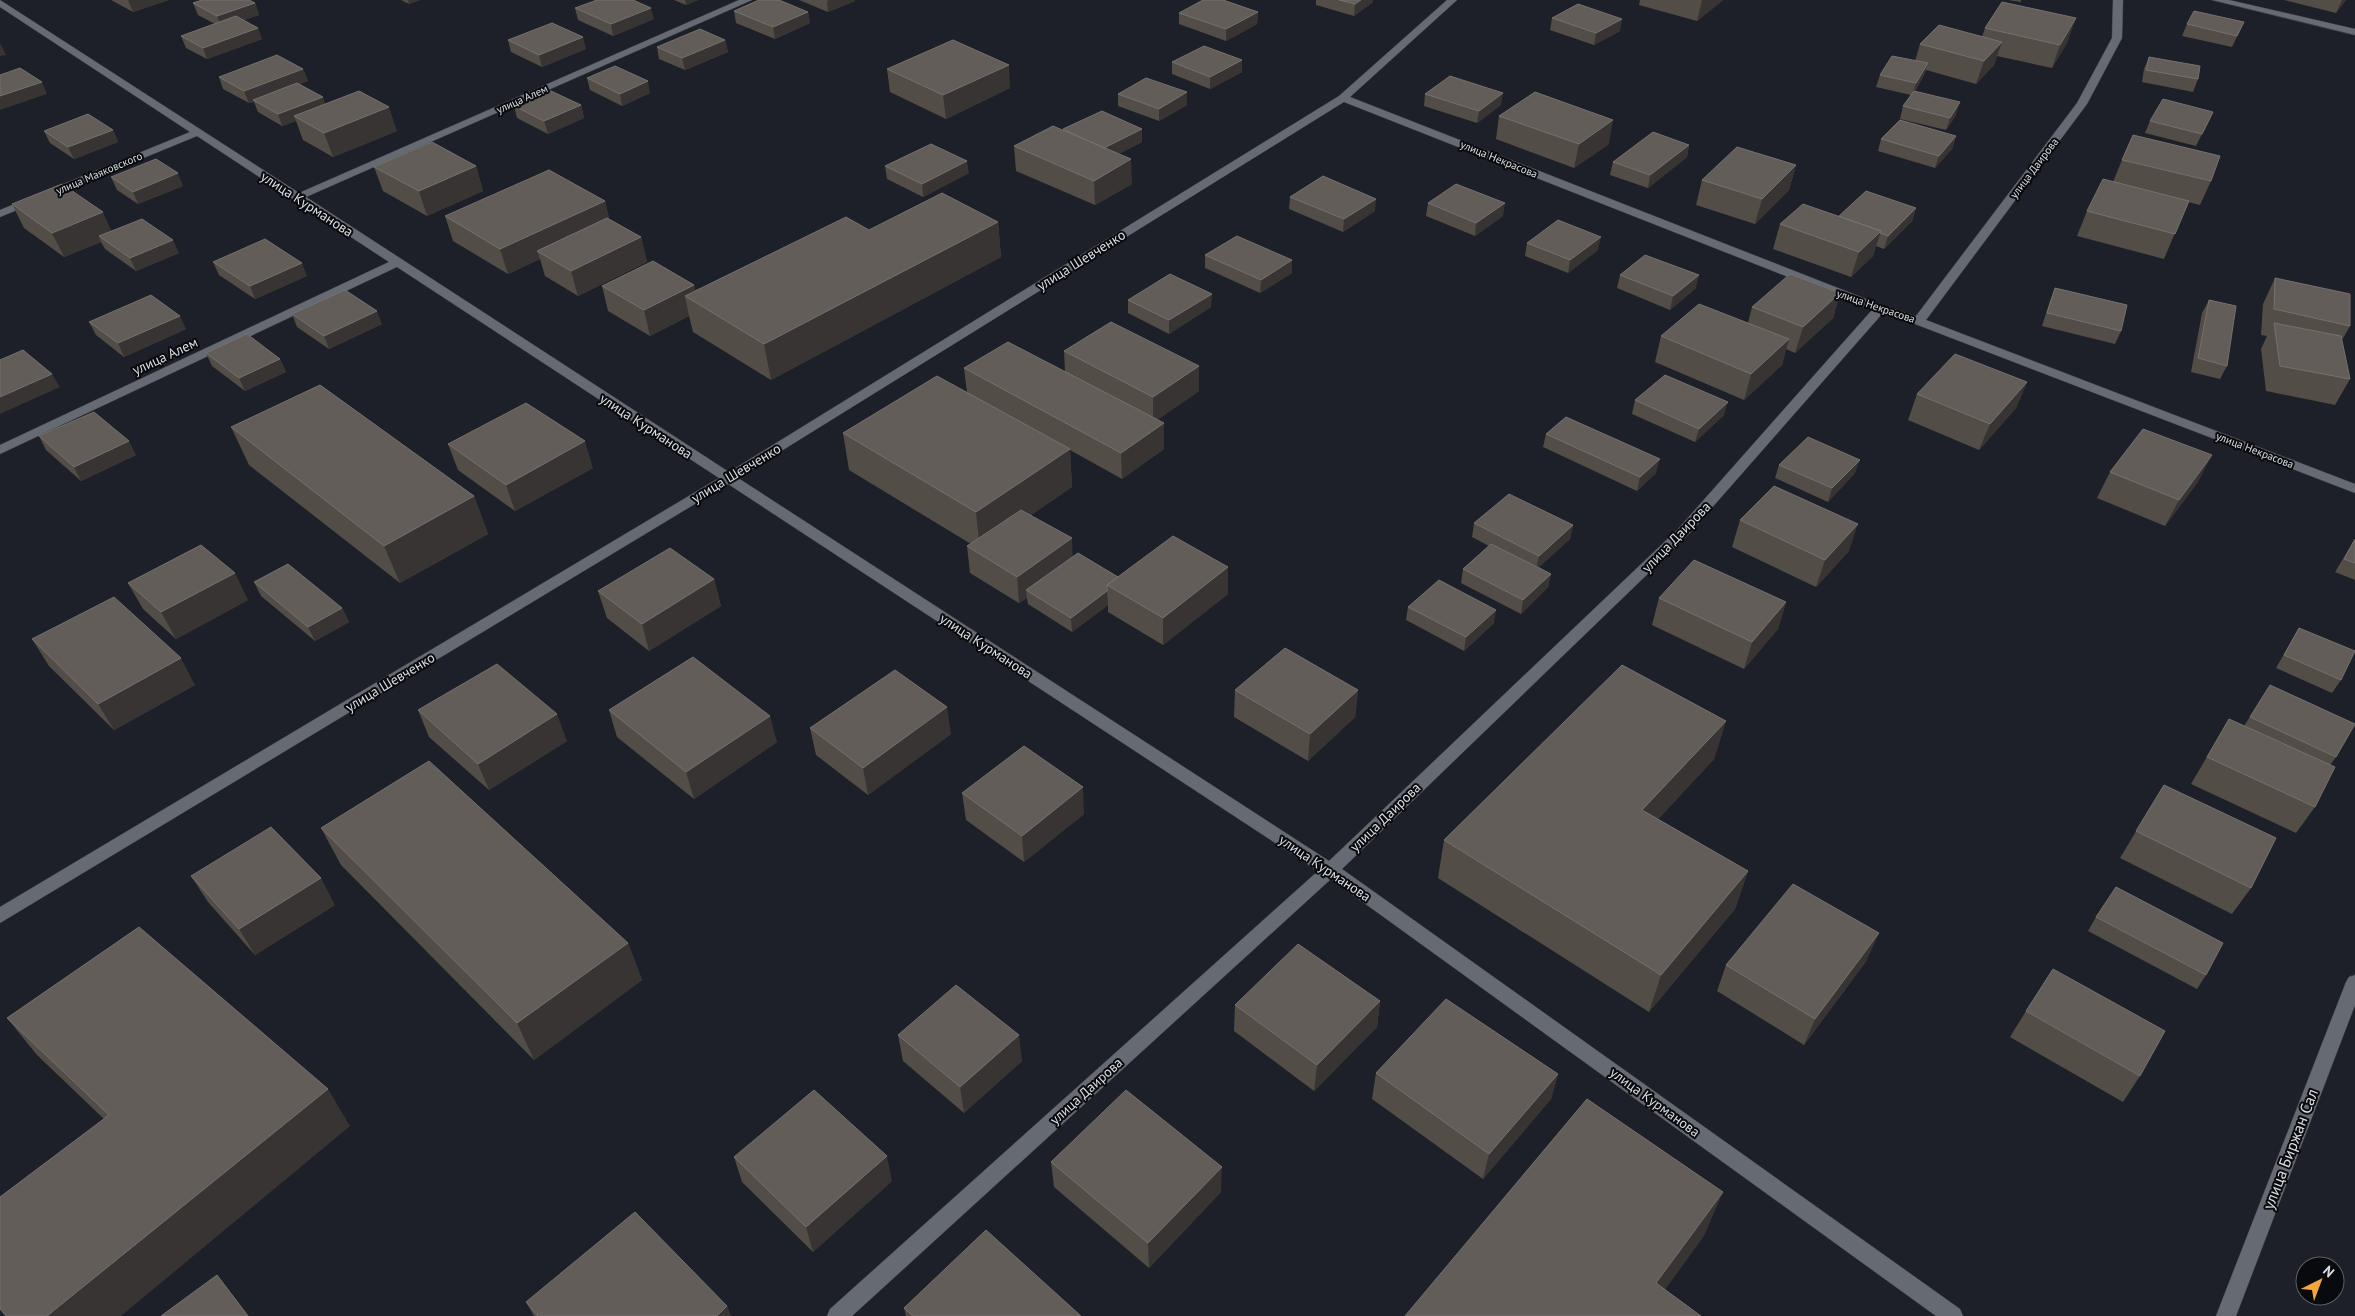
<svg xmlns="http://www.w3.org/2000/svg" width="2355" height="1316" font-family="'PT Sans',sans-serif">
<rect width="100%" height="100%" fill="#1d2028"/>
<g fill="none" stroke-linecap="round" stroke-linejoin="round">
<g stroke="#3a3d43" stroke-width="1">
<path id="minor" d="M0 0 299 193 739 0H752L306 197 729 472 1339 96 1447 0H1457L1350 97 1884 306 1916 316 2077 103 2112 38 2113 0H2123L2122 38 2087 104 1926 320 2355 484V493L1915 324 1882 314 1688 535 1342 869 1960 1309 1963 1316H1936L1331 879 852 1316H827L830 1309 1318 871 728 484 0 923V907L719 478 397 267 0 454V445L389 262 197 136 0 217V210L190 132 0 7ZM1344 102 1872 310 1678 529 1329 861 738 478Z
M2212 0H2229L2355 29V35Z
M2355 975V1005L2236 1316H2216L2346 982 2349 977Z"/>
</g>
<use href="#minor" fill="#666a73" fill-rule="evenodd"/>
</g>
<path fill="#534d47" d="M111 0H169L133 12Z
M401 0H420L409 4Z
M674 0H698L686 5Z
M799 0H855V1L828 12Z
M1316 0H1373V2L1354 16 1316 5Z
M1640 0H1723L1697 21 1639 5Z
M2008 0H2021V2Z
M2284 0H2346L2336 13Z
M193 3H255L259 15 244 20 262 39 207 59 186 48 181 36 215 24 198 15Z
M575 8 654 19 613 36 578 20Z
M734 11 808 12 810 23 775 39 736 23Z
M1258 12 1257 24 1226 41 1179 24V13Z
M1552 18 1620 31 1594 45 1550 30Z
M2244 22 2232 47 2182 36 2187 24Z
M1985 28 2068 41 2052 68 1997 56 1994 65 1976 84 1926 70 1924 75 1915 91 1956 115 1946 130 1900 119 1903 106 1911 95 1876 87 1880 75 1915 61 1920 44 1982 37Z
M508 40 586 49 542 67 511 52Z
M725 40 728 52 685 70 659 59 657 47Z
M2149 57 2198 79 2193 92 2142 82 2144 69Z
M1242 60V72L1210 89 1172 74V62Z
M303 69 308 81 300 84 325 104 397 131 333 157 303 140 296 121 282 126 258 112 254 102 249 103 223 89 219 77Z
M887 69 1010 88 946 119 890 92Z
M587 78 650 93 622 106 590 90Z
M1187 92V105L1159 121 1118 106V94Z
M1425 94 1501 105 1477 123 1424 106Z
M581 105 584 118 548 134 517 118 514 106Z
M2213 112 2196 146 2145 133 2150 121Z
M1499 116 1609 144 1574 168 1496 139Z
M1063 129 1142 142 1118 154 1132 184 1095 205 1016 171 1014 146 1064 130Z
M113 130 118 142 74 159 50 143 44 131Z
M1956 136 1952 149 1935 168 1878 151 1881 139Z
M1689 145 1687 157 1648 188 1610 175 1613 162Z
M2122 160 2211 181 2200 205 2188 202 2164 259 2077 236 2087 211 2113 182Z
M1796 165 1789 190 1755 224 1696 205 1702 180Z
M476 166 483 191 427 216 383 191 374 167Z
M885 166 969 173 923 197 887 179Z
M111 177 183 186 138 204 117 190Z
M1290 197 1375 211 1343 232 1289 209Z
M605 201 609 219 641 237 647 262 578 296 545 276 540 259 508 274 453 241 445 216Z
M1428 203 1503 216 1475 236 1426 216Z
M12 204 112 231 179 253 136 271 105 249 101 242 64 257 24 228Z
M1916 208 1912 221 1884 249 1876 246 1873 256 1851 277 1773 249 1780 224 1839 216Z
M998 222 1001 257 771 380 693 332 689 316 650 336 608 311 602 286 694 285 695 290 869 230Z
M1527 243 1598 250 1568 273 1525 256Z
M1205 255 1292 260V273L1260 293 1205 268Z
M213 262 307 276 255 299 219 275Z
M1620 275 1696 288 1670 310 1617 288Z
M2275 278 2350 326 2342 340 2350 379 2335 405 2266 391 2261 349 2267 336 2261 335 2263 304Z
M2055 288 2121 331 2115 344 2042 326 2050 301Z
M1840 293 1833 318 1795 353 1786 349 1782 365 1744 400 1655 362 1661 336 1748 323 1752 307Z
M1128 300 1211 307 1169 334 1128 313Z
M2209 300 2227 366 2220 379 2191 372 2202 313Z
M292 314 382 324 329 349 297 327Z
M89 322 186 329 124 357 96 335Z
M1064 351 1199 366V391L1157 420 1164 423V449L1122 479 1070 450 1072 487 1031 515 1073 558 1118 577 1228 567V594L1163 645 1108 612V605L1072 632 1028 604 1027 598 1019 603 970 573 967 546 971 544 849 470 843 433 967 393 964 368 1065 372Z
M206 353 280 359 286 372 245 391 212 366Z
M2027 382 2016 408 1979 450 1908 420 1917 394Z
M1635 400 1724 415 1695 442 1632 414Z
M231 427 474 496 488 534 400 583 249 465Z
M1546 434 1656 473 1637 491 1543 447Z
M39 436 136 455 81 481 46 450Z
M448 444 593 468 515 511 458 470Z
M1779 465 1855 473 1828 502 1775 478Z
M2110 472 2198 482 2165 526 2097 498Z
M1740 520 1849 551 1816 587 1732 547Z
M1474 523 1573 525 1570 539 1539 567 1551 574 1548 587 1521 614 1461 583 1463 569 1489 546 1472 537Z
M2355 539V580L2335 572Z
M714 579 721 606 649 651 607 618 598 591Z
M254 582 342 608 349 622 315 641 261 596Z
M128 583 248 600 176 639 143 609Z
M1659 598 1786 602 1778 629 1744 669 1652 625Z
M1408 607 1494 623 1464 651 1406 620Z
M2299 628 2341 680 2332 693 2276 668Z
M32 639 195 685 114 730 49 666Z
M2270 685 2336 757 2331 764 2315 807 2296 833 2191 784 2229 719 2244 726Z
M1235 690H1358L1355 717 1308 761 1234 717Z
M418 710 567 741 489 790 429 737Z
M609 710 777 742 694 799 617 737Z
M1726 721 1714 759 1658 819 1748 871 1735 909 1649 1012 1438 878 1444 840Z
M810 728 951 734 868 795 816 755Z
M2164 785 2251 888 2232 914 2120 858Z
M962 793 1084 814 1024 862 966 820Z
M321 828 628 943 642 980 534 1060 341 865Z
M191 876 335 905 255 955 208 902Z
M2096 917 2206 975 2197 989 2088 931Z
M1867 960 1804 1045 1717 991 1726 965Z
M1380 1001 1377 1027 1314 1091 1234 1031 1235 1005Z
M2026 1011 2140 1076 2123 1102 2010 1037Z
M7 1018 350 1126 104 1119 37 1055Z
M898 1035 1022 1061 964 1113 903 1061Z
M1376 1073 1558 1074 1551 1099 1483 1179 1372 1099Z
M734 1157 892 1181 813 1252 742 1182Z
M1051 1162 1221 1192 1149 1268 1054 1187Z
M526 1302 727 1306 731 1316H534Z
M904 1308 1081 1316H906Z"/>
<path fill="#373433" d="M128 0H169L133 12Z
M408 0H420L409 4Z
M685 0H698L686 5Z
M829 0H855V1L828 12 827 1Z
M1361 0H1373V2L1354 16 1355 4Z
M1702 0H1723L1697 21Z
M2342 0H2346L2336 13Z
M255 3 259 15 222 28 217 16Z
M651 8 654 19 613 36 611 24Z
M808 12 810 23 775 39 773 27Z
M1258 12 1257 24 1226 41V29Z
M2076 18 2068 41 2052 68 2060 45Z
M1622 19 1620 31 1594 45 1596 33Z
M258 28 262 39 207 59 203 48Z
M583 37 586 49 542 67 539 55Z
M725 40 728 52 685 70 682 58Z
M2002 42 1994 65 1976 84 1984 61Z
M0 43 6 55 0 56Z
M1242 60V72L1210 89V77Z
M1928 63 1924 75 1912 95 1916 83Z
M1009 65 1010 88 946 119 943 95Z
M303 69 308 81 255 101 253 100 254 102 249 103 244 91Z
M648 81 650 93 622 106 620 94Z
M42 82 47 94 0 110V96Z
M1187 92V105L1159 121V109Z
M1503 93 1501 105 1477 123 1479 111Z
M323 97 327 109 294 116 296 121 282 126 278 114Z
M1960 102 1956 115 1946 130 1950 118Z
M581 105 584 118 548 134 544 121Z
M389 107 397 131 333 157 324 133Z
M2213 112 2208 124 2196 146Z
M1613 120 1609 144 1574 168 1579 144Z
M1142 129V142L1103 161V148Z
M113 130 118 142 74 159 68 147Z
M1956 136 1952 149 1935 168 1939 156Z
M1689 145 1687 157 1648 188 1650 175Z
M1131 159 1132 184 1095 205 1094 181Z
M967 161 969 173 923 197 922 184Z
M1796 165 1789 190 1755 224 1762 199Z
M476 166 483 191 427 216 419 191Z
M178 173 183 186 138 204 133 192Z
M1376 199 1375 211 1343 232 1344 219Z
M605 201 611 226 537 251 540 259 508 274 500 249Z
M1505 203 1503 216 1475 236 1476 223Z
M1916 208 1912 221 1884 249 1888 236Z
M103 212 114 237 99 236 101 242 64 257 52 233Z
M998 222 1001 257 771 380 764 344Z
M1881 231 1873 256 1851 277 1859 252Z
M641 237 647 262 578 296 571 271Z
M1601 237 1598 250 1568 273 1570 260Z
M173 240 179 253 136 271 130 258Z
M1292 260V273L1260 293 1261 280Z
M302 263 307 276 255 299 250 286Z
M1699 275 1696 288 1670 310 1673 296Z
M694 285 698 304 685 296 689 316 650 336 644 310Z
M1840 293 1833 318 1795 353 1803 327Z
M1212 294 1211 307 1169 334V320Z
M377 311 382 324 329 349 324 336Z
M180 316 186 329 124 357 118 343Z
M1789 339 1782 365 1744 400 1751 374Z
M280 359 286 372 245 391 239 378Z
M1199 366V391L1153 423V397Z
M52 374 60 387 0 414V397Z
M2027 382 2016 408 1979 450 1990 424Z
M1728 402 1724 415 1695 442 1699 429Z
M1164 423V449L1122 479 1121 453Z
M129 441 136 455 81 481 74 467Z
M585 441 593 468 515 511 506 485Z
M1070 449 1072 487 980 550 976 512Z
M2212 455 2198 482 2165 526 2179 500Z
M1660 459 1656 473 1637 491 1640 477Z
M1860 460 1855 473 1828 502 1832 488Z
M474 496 488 534 400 583 384 546Z
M1858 524 1849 551 1816 587 1825 560Z
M1573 525 1570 539 1536 570 1539 556Z
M1072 538 1073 565 1026 590 1027 598 1019 603 1017 577Z
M1228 567V594L1163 645V618Z
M235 573 248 600 176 639 161 612Z
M1551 574 1548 587 1521 614 1523 600Z
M714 579 721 606 649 651 642 624Z
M1107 591 1108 605 1072 632 1071 618Z
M1786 602 1778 629 1744 669 1752 642Z
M342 608 349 622 315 641 308 627Z
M1496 610 1494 623 1464 651 1466 637Z
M181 658 195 685 114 730 98 704Z
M1358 690 1355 717 1308 761 1310 734Z
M947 707 951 734 868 795 863 768Z
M557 714 567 741 489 790 478 764Z
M770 716 777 742 694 799 686 772Z
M1726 721 1714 759 1632 848 1642 810Z
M1083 787 1084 814 1024 862 1022 836Z
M1748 871 1735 909 1649 1012 1661 975Z
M321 878 335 905 255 955 239 929Z
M1879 933 1867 960 1804 1045 1815 1019Z
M628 943 642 980 534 1060 517 1023Z
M1380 1001 1377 1027 1314 1091 1317 1065Z
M1019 1035 1022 1061 964 1113 960 1087Z
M1558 1074 1551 1099 1483 1179 1489 1154Z
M328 1089 350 1126 121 1316H47Z
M887 1156 892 1181 813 1252 806 1227Z
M1222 1167 1221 1192 1149 1268 1148 1243Z
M1723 1192 1704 1236 1646 1316 1656 1283Z
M217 1275 236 1299 249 1316H248Z
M727 1306 731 1316H717Z"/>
<path fill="#625d58" stroke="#75716e" d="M202 0H249L255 3 217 16 193 3Z
M597 0H633L651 8 611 24 575 8Z
M759 0H779L808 12 773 27 734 11Z
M1203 0H1223L1258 12 1226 29 1179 13Z
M1339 0H1361L1355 4Z
M2002 2 2076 18 2060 45 1985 28Z
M1578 4 1622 19 1596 33 1552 18Z
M2194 11 2244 22 2237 36 2187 24Z
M236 16 258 28 203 48 181 36Z
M552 23 583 37 539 55 508 40Z
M1939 25 2002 42 1984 61 1920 44Z
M700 29 725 40 682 58 657 47Z
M953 40 1009 65 943 95 887 69Z
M1204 46 1242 60 1210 77 1172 62Z
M277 55 303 69 244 91 219 77Z
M1892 56 1928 63 1916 83 1880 75Z
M2149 57 2200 66 2198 79 2146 70Z
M615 66 648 81 620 94 587 78Z
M20 68 42 82 0 96V75Z
M1450 76 1503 93 1479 111 1425 94Z
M1146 78 1187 92 1159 109 1118 94Z
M297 83 323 97 278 114 253 100Z
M359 91 389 107 324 133 294 116Z
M551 91 581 105 544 121 514 106Z
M1914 91 1960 102 1950 118 1903 106Z
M1535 92 1613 120 1579 144 1499 116Z
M2163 99 2213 112 2202 134 2150 121Z
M1102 111 1142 129 1104 148 1063 129Z
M88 114 113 130 68 147 44 131Z
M1900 120 1956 136 1939 156 1881 139Z
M1053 126 1131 159 1094 181 1014 146Z
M1653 132 1689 145 1650 175 1613 162Z
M2133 135 2220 156 2211 181 2122 160Z
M432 142 476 166 419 191 374 167Z
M931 144 967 161 922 184 885 166Z
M1737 147 1796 165 1762 199 1702 180Z
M156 159 178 173 133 192 111 177Z
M549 170 605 201 500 249 445 216Z
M1323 176 1376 199 1344 219 1290 197Z
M2103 179 2189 201 2175 234 2087 211Z
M62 184 103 212 52 233 12 204Z
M1456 184 1505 203 1476 223 1428 203Z
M1866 191 1916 208 1888 236 1880 233 1881 231 1839 216Z
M942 193 998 222 764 344 685 296 846 217 869 230Z
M1803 204 1881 231 1859 252 1780 224Z
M607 218 641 237 571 271 537 251Z
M142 219 173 240 130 258 99 236Z
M1558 220 1601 237 1570 260 1527 243Z
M1237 236 1292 260 1261 280 1205 255Z
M265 239 302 263 250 286 213 262Z
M1645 255 1699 275 1673 296 1620 275Z
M653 261 694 285 644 310 602 286Z
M1170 274 1212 294 1169 320 1128 300Z
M1790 274 1840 293 1803 327 1752 307Z
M2275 278 2350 294V326L2274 309Z
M2055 288 2127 305 2121 331 2047 313Z
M345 290 377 311 324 336 292 314Z
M151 295 180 316 118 343 89 322Z
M2209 300 2236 306 2227 366 2198 358Z
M1699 304 1789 339 1751 374 1661 336Z
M1111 322 1199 366 1153 397 1064 351Z
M2274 323 2341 336 2350 379 2280 366Z
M247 334 280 359 239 378 206 353Z
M1008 342 1164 423 1121 453 964 368Z
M23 350 52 374 0 397V360Z
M1955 354 2027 382 1990 424 1917 394Z
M1665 375 1728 402 1699 429 1635 400Z
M937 376 1070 449 976 512 843 433Z
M320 385 474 496 384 546 231 427Z
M526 403 585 441 506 485 448 444Z
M94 412 129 441 74 467 39 436Z
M1566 417 1660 459 1640 477 1546 434Z
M2143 429 2212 455 2179 500 2110 472Z
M1808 437 1860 460 1832 488 1779 465Z
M1774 486 1858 524 1825 560 1740 520Z
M1509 494 1573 525 1539 556 1474 523Z
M1021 510 1072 538 1017 577 967 546Z
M1173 536 1228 567 1163 618 1107 585Z
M2355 539V563L2344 559Z
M1491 544 1551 574 1523 600 1463 569Z
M201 545 235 573 161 612 128 583Z
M670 548 714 579 642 624 598 591Z
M1078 553 1118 577 1107 585V591L1071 618 1026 590Z
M1694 560 1786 602 1752 642 1659 598Z
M288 564 342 608 308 627 254 582Z
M1439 580 1496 610 1466 637 1408 607Z
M114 597 181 658 98 704 32 639Z
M2299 628 2355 651 2341 680 2284 655Z
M1285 648 1358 690 1310 734 1235 690Z
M693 657 770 716 686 772 609 710Z
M497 664 557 714 478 764 418 710Z
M1622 665 1726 721 1642 810 1748 871 1661 975 1444 840Z
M895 670 947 707 863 768 810 728Z
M2270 685 2355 724 2336 757 2250 717Z
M2229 719 2335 767 2315 807 2207 757Z
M1024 746 1083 787 1022 836 962 793Z
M429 761 628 943 517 1023 321 828Z
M2164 785 2276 838 2251 888 2136 831Z
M271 827 321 878 239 929 191 876Z
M1793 884 1879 933 1815 1019 1726 965Z
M2116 887 2223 943 2206 975 2096 917Z
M139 927 328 1089 47 1316H6L0 1309V1197L109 1115 7 1018Z
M1298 944 1380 1001 1317 1065 1235 1005Z
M2053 969 2165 1031 2140 1076 2026 1011Z
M956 985 1019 1035 960 1087 898 1035Z
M1446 999 1558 1074 1489 1154 1376 1073Z
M814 1090 887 1156 806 1227 734 1157Z
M1126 1090 1222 1167 1148 1243 1051 1162Z
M1587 1099 1723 1192 1656 1283 1701 1316H1405Z
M635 1212 727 1306 717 1316H538L526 1302Z
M986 1230 1081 1316H913L904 1308Z
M217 1275 248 1316H161Z"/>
<g text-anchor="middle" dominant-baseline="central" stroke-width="4" stroke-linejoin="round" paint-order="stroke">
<g font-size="11" fill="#dcdee4" stroke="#080a0d">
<text transform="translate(522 99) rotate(-24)">улица Алем</text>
<text transform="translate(1499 159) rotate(22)">улица Некрасова</text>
<text transform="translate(2034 168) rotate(-53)">улица Даирова</text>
<text transform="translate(99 173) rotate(-23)">улица Маяковского</text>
<text transform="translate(1876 306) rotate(19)">улица Некрасова</text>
<text transform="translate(2255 450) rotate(21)">улица Некрасова</text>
</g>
<g font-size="14" fill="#dcdee4" stroke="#080a0d">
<text transform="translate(307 204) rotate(33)">улица Курманова</text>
<text transform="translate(1081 260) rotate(-32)">улица Шевченко</text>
<text transform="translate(165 356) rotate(-25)">улица Алем</text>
<text transform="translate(646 426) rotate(33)">улица Курманова</text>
<text transform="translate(736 473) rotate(-31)">улица Шевченко</text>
<text transform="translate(1676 537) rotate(-46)">улица Даирова</text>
<text transform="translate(986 646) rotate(33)">улица Курманова</text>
<text transform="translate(390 682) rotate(-31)">улица Шевченко</text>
<text transform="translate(1385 817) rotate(-44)">улица Даирова</text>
<text transform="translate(1325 868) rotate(34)">улица Курманова</text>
<text transform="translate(1086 1091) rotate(-42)">улица Даирова</text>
<text transform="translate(1655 1102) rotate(36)">улица Курманова</text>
</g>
<g font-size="16" fill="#dcdee4" stroke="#080a0d">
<text transform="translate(2290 1149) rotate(-69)">улица Биржан Сал</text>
</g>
</g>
<g transform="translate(2320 1281) rotate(42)"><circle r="24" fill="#080a0d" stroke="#5d5f63"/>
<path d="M0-4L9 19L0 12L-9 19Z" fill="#f0a73e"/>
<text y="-8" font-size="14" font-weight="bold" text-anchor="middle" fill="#dcdee4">N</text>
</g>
</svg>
